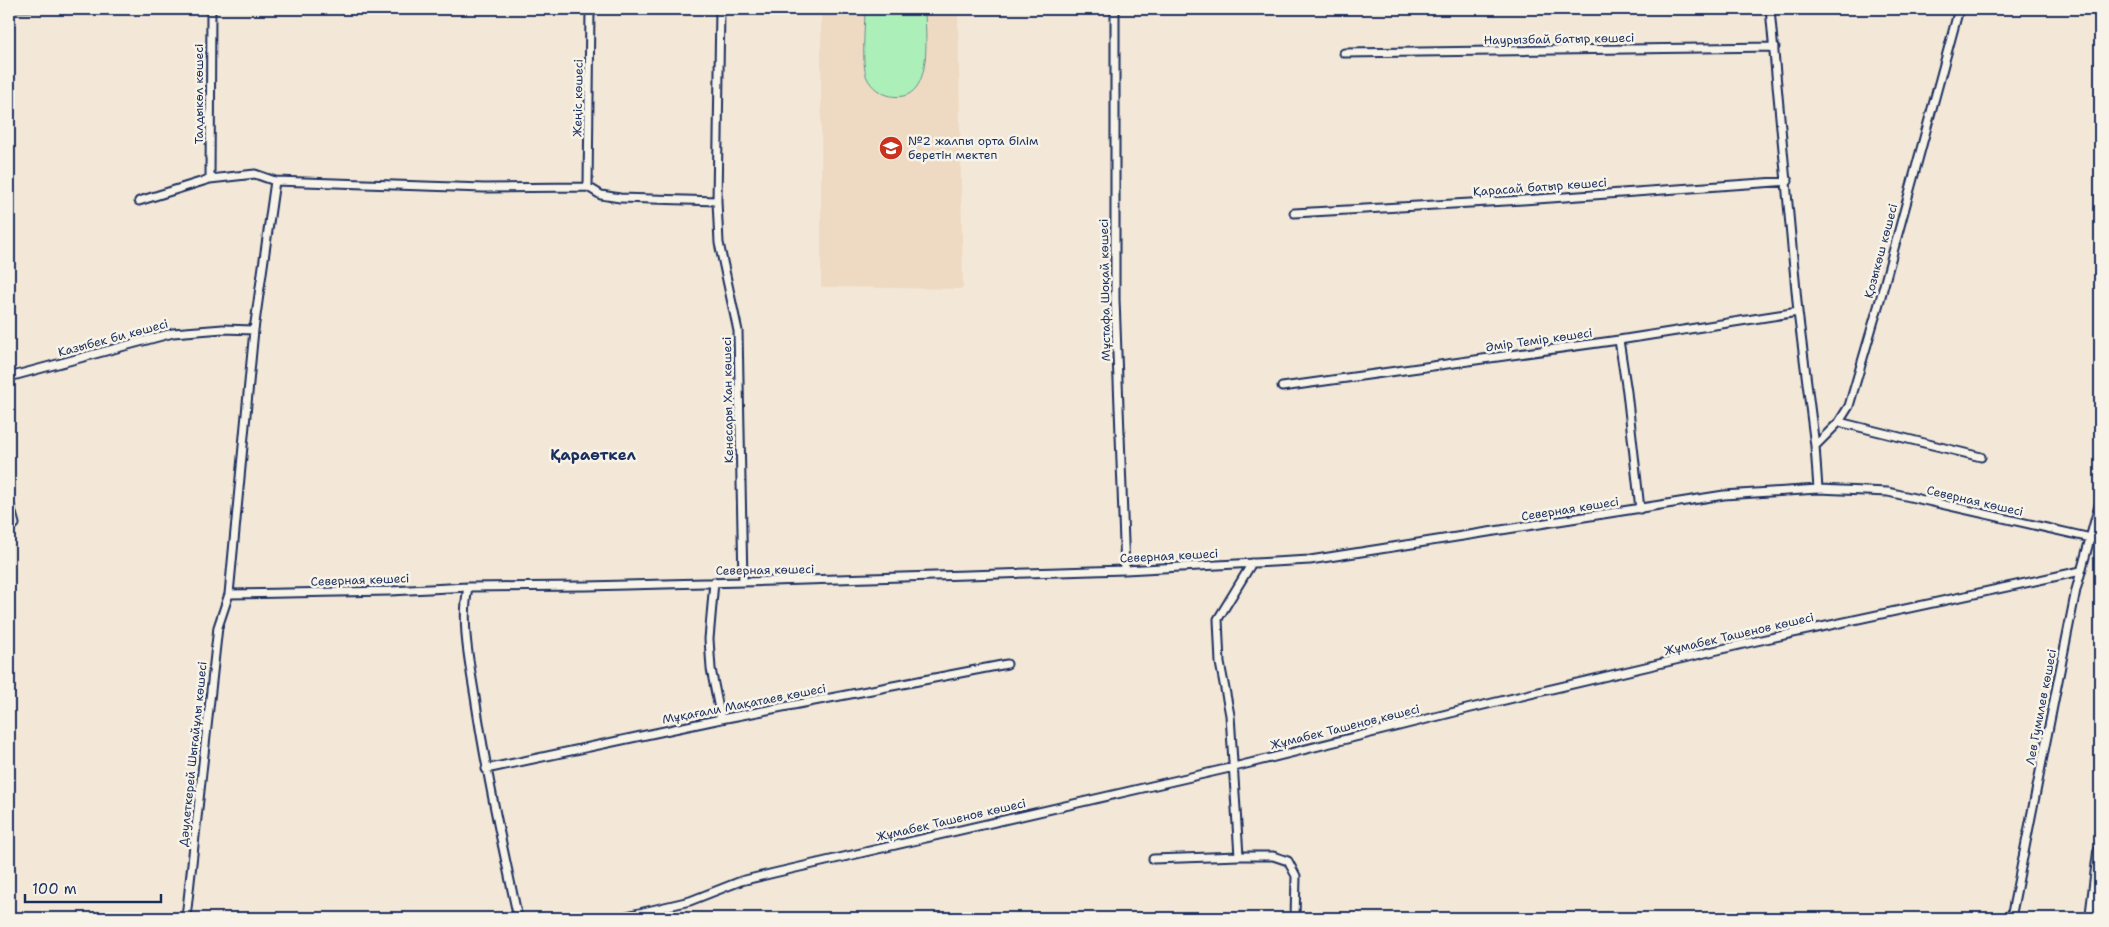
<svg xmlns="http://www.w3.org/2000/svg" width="2109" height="927" font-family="'Shantell Sans',sans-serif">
<defs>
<pattern id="cemetery-stones" width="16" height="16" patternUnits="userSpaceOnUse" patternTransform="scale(1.25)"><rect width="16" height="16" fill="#adefb8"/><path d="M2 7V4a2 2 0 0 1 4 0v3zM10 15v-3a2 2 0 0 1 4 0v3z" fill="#94cda1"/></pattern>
</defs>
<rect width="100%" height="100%" fill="#f3e8d7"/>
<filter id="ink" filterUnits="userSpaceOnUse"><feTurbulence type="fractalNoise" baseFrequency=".02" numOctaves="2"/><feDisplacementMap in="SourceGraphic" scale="10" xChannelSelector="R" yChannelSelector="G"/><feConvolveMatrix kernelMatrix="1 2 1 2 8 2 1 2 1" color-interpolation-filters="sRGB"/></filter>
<g filter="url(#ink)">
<path fill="#eedac3" d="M821 9H958L963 289 821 287Z"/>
<path fill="url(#cemetery-stones)" stroke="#648f8b" d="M15 9H103L15 13Z"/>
<path fill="#adefb8" stroke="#648f8b" d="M865 9H925C925 33 935 104 891 96 881 94 872 88 867 78 861 64 865 26 865 9Z"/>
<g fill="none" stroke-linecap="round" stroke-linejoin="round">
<g stroke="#1b2f5e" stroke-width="11">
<path id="street" d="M720 9 717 201 719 243 738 331 743 582
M1115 9V299L1125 570
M1770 9 1798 312 1815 446
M1344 53 1775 47
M210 179 211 9
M588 187 590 9
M139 201 210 179 255 174 275 181 484 188 588 187 601 195 620 198 717 201
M1294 213 1523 200 1788 181
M1619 340 1627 392 1640 509
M9 377 173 333 223 329 254 330
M1282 387 1619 340 1798 312
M1839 422 1981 457
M1818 489 1815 446 1839 422 1849 406 1880 300 1959 9
M9 502 15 524
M1252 563 1218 619 1220 663 1230 715 1239 856H1273L1288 861 1296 876 1295 918
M714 582 709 639 711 669 721 719
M468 587C461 623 469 660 475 697 486 771 502 844 518 918
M229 594 390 591 468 587 587 586 743 582 1125 570 1310 560 1724 495 1818 489 1888 492 2100 540
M486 769 721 719 1007 664
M1153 859 1239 856
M186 918 218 627 229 594 254 330 275 181
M618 918 690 901 741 881 774 873 1234 767 1471 708 1752 642 2081 571
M2011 918 2076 590 2100 502"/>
</g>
<g stroke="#1b2f5e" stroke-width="16">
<path id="highway" d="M2092 918 2100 852"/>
</g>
<use href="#street" stroke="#f7f3e8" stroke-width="7"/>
<use href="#highway" stroke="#f7f3e8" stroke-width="12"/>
</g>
</g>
<defs>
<g id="school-disc" transform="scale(1.25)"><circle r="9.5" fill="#c8321e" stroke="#f7f3e8"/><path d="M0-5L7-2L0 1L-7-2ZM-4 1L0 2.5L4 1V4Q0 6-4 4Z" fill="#fff"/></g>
</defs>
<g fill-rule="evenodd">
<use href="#school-disc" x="891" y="148"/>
</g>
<g text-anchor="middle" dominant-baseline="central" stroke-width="5" stroke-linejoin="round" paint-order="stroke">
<g font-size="12" fill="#1b2f5e" stroke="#f7f3e8">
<text transform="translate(1559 39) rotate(-1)">Наурызбай батыр көшесі</text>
<text transform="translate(199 94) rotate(-90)">Талдыкөл көшесі</text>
<text transform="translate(578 98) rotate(-89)">Жеңіс көшесі</text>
<text transform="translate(1540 187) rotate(-4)">Қарасай батыр көшесі</text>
<text transform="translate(1881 251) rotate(-75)">Қозыкөш көшесі</text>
<text transform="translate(1105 290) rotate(-91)">Мұстафа Шоқай көшесі</text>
<text transform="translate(113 338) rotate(-15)">Казыбек би көшесі</text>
<text transform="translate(1539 340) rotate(-8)">Әмір Темір көшесі</text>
<text transform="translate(728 400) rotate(-91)">Кенесары Хан көшесі</text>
<text transform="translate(1975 501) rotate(13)">Северная көшесі</text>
<text transform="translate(1570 509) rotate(-9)">Северная көшесі</text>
<text transform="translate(1169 556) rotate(-3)">Северная көшесі</text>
<text transform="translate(765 570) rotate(-1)">Северная көшесі</text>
<text transform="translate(360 580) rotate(-2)">Северная көшесі</text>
<text transform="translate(1739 634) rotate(-13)">Жұмабек Ташенов көшесі</text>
<text transform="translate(744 704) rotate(-11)">Мұқағали Мақатаев көшесі</text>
<text transform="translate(2041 707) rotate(-79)">Лев Гумилев көшесі</text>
<text transform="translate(1345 727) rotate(-14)">Жұмабек Ташенов көшесі</text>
<text transform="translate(193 754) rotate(-84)">Дәулеткерей Шығайұлы көшесі</text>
<text transform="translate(951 820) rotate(-13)">Жұмабек Ташенов көшесі</text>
</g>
<g font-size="12" fill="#1b2f5e" stroke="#f7f3e8" text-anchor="start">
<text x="908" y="141">№2 жалпы орта білім<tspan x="908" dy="14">беретін мектеп</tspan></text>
</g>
<g font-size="15" font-weight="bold" fill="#1b2f5e" stroke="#f7f3e8">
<text x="593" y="455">Қараөткел</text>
</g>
</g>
<rect width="2109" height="927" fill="none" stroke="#f7f3e8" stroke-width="30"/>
<rect x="15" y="15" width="2079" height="897" fill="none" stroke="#1b2f5e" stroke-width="2" filter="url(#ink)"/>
<path d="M25 894v8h136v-8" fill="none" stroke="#1b2f5e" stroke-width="2.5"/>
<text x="32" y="894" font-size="15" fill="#1b2f5e" stroke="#f7f3e8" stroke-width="4" paint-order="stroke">100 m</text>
</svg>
